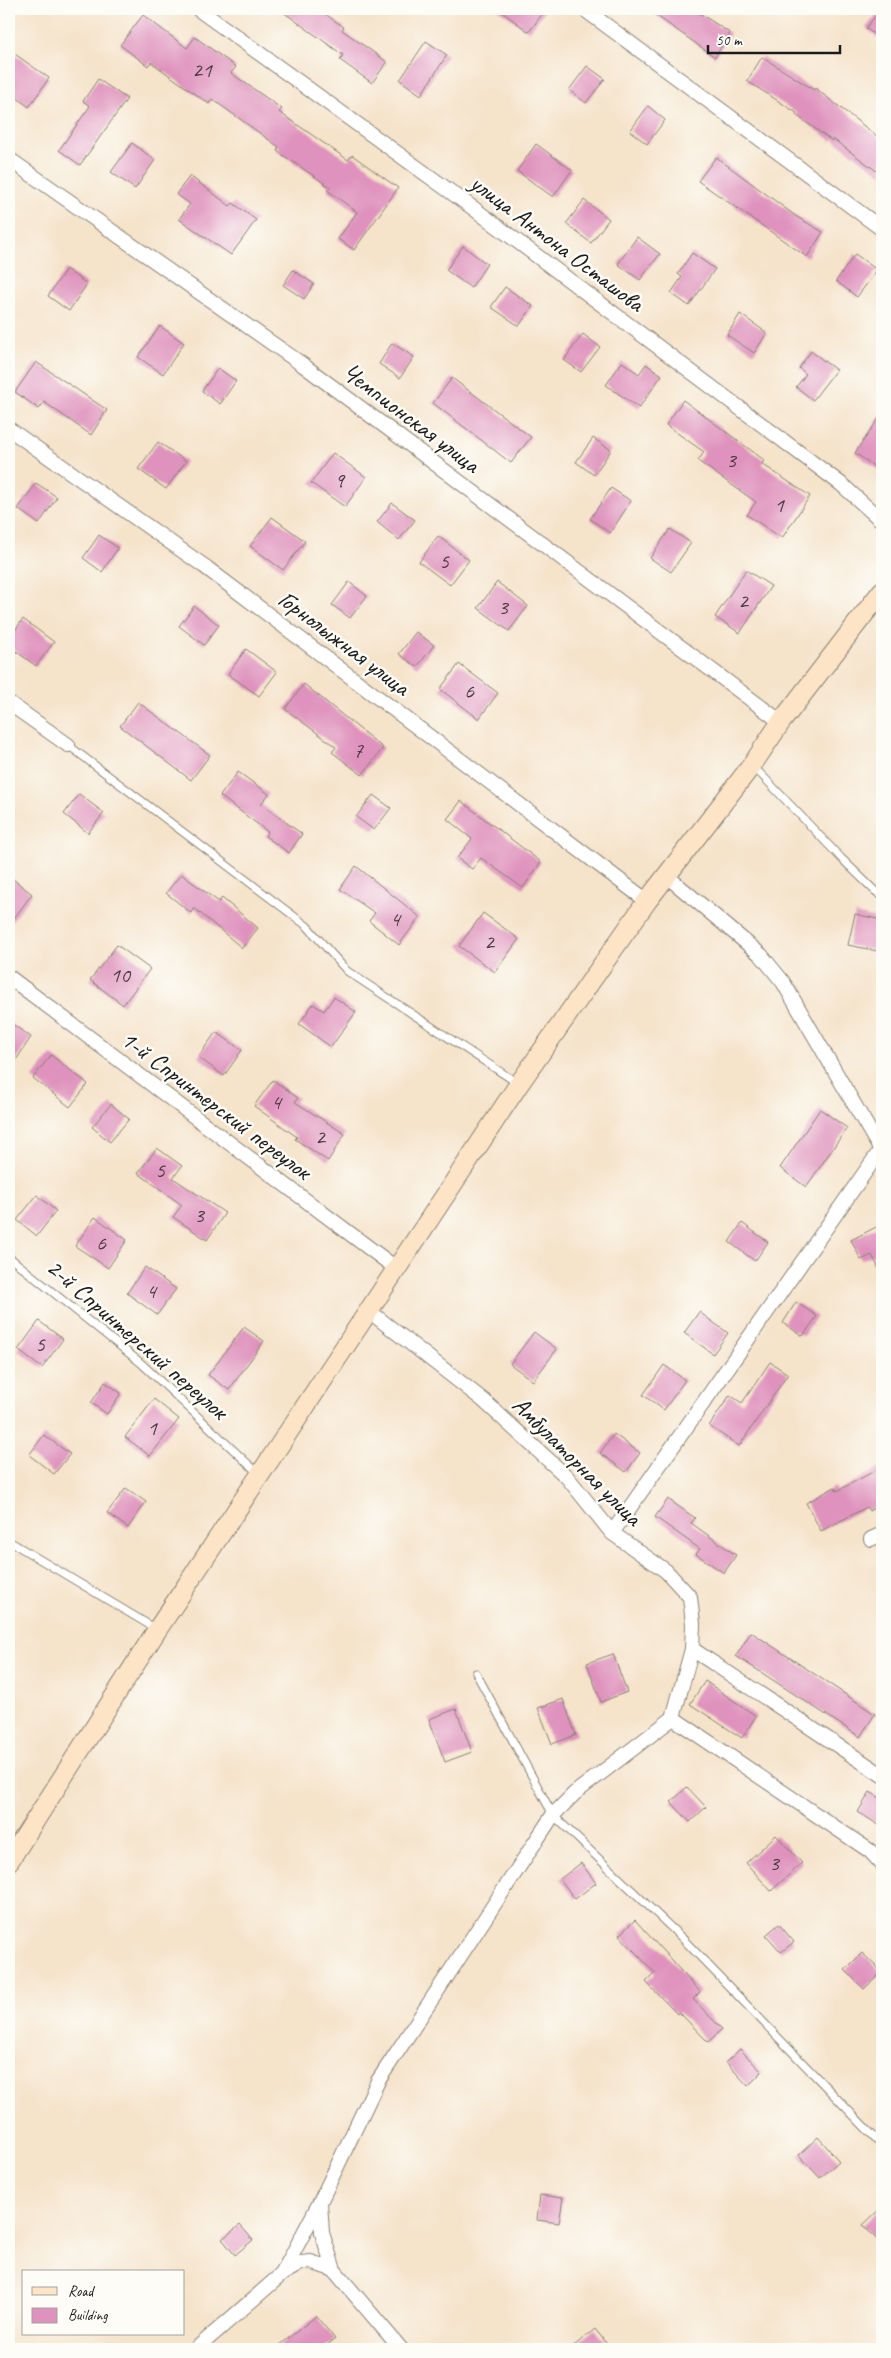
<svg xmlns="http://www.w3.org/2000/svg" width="891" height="2358" font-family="Caveat,sans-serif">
<rect width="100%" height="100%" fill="#fdfcf7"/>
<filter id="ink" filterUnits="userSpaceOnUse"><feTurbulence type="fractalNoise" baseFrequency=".02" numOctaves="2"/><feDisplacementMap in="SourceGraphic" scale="10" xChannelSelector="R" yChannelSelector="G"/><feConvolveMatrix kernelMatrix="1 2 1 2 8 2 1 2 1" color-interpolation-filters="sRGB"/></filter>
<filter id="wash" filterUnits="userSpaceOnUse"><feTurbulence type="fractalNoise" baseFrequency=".0096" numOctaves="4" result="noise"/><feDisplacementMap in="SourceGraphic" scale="20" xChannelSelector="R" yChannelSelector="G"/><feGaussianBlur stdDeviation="1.12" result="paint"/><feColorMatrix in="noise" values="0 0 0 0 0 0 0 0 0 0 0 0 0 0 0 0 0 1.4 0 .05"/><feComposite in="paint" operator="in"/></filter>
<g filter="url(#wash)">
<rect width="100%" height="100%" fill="#f5e3ca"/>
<g id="blocks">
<path fill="#df92bd" d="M279 9H318L344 27 342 30 387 62 372 83 340 60 343 55Z
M498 9H546L529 32Z
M647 9H693L730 33 715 57Z
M881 9H882V41L866 28Z
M143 15 187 48 195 37 236 67 231 73 282 109 279 112 348 160 352 155 398 188 354 250 338 239 357 212 327 190 330 187 277 151 279 147 212 99 209 104 151 62 148 66 120 45Z
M426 41 447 55 421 95 400 80Z
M9 50 49 78 29 107 9 92Z
M762 57 814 90 815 88 882 140V175L833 139 832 141 796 115 797 113 747 81Z
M587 66 605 79 586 103 569 90Z
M98 79 127 99 80 165 59 150 90 106 83 101Z
M648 106 665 120 647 144 630 131Z
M132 143 155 160 135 189 111 172Z
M536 144 572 170 553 197 517 171Z
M716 157 797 217 823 232 807 257 698 181Z
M190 176 230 206 233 203 256 220 231 255 179 219 190 204 176 194Z
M584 200 609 219 591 243 566 224Z
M637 237 660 254 640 280 618 264Z
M463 246 487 264 471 288 446 270Z
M692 253 715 269 689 306 671 293 682 277 678 274Z
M855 254 877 270 857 297 836 281Z
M66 269 87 284 69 311 48 296Z
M293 270 314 284 304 299 283 285Z
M505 287 533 306 519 326 491 307Z
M740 314 767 333 754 353 727 335Z
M160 326 184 343 163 374 138 357Z
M583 334 600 347 581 372 564 360Z
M392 343 414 357 400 378 379 364Z
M811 351 836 370 813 400 796 387 806 374 799 368Z
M36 362 107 410 91 435 44 402 39 409 15 392Z
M622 362 639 374 646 364 662 375 639 408 606 385Z
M218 368 236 381 220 404 202 391Z
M452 378 531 437 511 463 433 403Z
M683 400 764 460 762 464 810 496 782 538 747 515 756 502 698 461 704 452 666 425Z
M882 414V472L855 453Z
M593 438 611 450 594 475 576 462Z
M158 442 186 461 166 489 138 469Z
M333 453 366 477 345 507 311 483Z
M36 483 57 497 39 524 18 509Z
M611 488 631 501 610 533 590 519Z
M392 503 415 520 399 540 377 522Z
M272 517 305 541 283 570 250 546Z
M670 529 691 543 671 572 650 558Z
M99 535 118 548 102 572 83 558Z
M438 536 469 560 450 585 419 562Z
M746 570 771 586 740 633 715 617Z
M349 582 367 596 350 618 332 605Z
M497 582 528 606 509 631 478 608Z
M194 606 219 625 204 645 179 626Z
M23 619 54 642 36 666 9 646V639Z
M416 632 434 645 417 667 399 654Z
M246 649 277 672 259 696 228 674Z
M459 664 498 693 479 719 440 689Z
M304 684 383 748 362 775 332 752 336 747 285 709Z
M138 702 210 755 191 780 120 726Z
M238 772 269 794 261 804 302 834 289 853 265 836 268 832 220 796Z
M79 794 104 813 88 833 64 814Z
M373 795 391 808 374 830 356 817Z
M461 801 541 862 523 888 481 858 472 869 457 858 472 839 447 819Z
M356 866 420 917 399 945 369 921 375 913 340 889Z
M181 874 219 902 222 898 258 928 242 948 194 908 191 913 166 893Z
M9 876 32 894 9 925Z
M483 913 519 939 495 972 459 946Z
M855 914 882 920V952L848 945Z
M117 945 150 969 123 1005 90 980Z
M334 997 356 1012 331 1047 299 1024 313 1004 324 1011Z
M9 1022 31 1037 9 1071Z
M216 1032 242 1050 224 1076 198 1057Z
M51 1055 88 1084 70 1107 33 1078Z
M273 1080 298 1098 295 1102 345 1134 328 1161 295 1139 297 1137 254 1106Z
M111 1104 129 1119 110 1142 92 1127Z
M820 1109 847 1128 806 1187 780 1168Z
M157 1148 182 1166 173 1178 225 1213 207 1240 173 1217 182 1205 138 1173Z
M37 1195 56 1211 37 1236 17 1220Z
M95 1217 127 1240 108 1268 75 1246Z
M742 1223 768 1242 755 1261 729 1242Z
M882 1224V1275L872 1255 861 1260 851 1240Z
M145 1267 176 1289 157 1315 127 1293Z
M796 1302 817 1316 803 1336 783 1323Z
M699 1312 728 1333 713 1354 684 1333Z
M39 1321 63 1339 42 1368 18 1350Z
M244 1327 264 1341 229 1390 208 1375Z
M534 1332 557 1349 533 1381 510 1364Z
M770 1362 788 1374 739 1446 709 1426 730 1395 742 1403Z
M664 1365 685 1380 664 1410 643 1395Z
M105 1382 121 1393 107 1414 91 1403Z
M154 1399 179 1419 150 1456 125 1437Z
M614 1434 640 1453 626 1472 600 1453Z
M44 1435 70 1454 54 1474 29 1455Z
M882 1467V1503L869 1511 867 1507 821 1531 806 1503 835 1487 837 1491Z
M126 1488 146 1502 128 1528 107 1513Z
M668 1499 695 1518 691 1523 736 1555 724 1573 696 1554 700 1549 655 1517Z
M751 1632 875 1714 860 1737 736 1656Z
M613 1654 627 1692 601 1702 587 1663Z
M705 1681 756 1716 742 1738 690 1704Z
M563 1699 576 1735 552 1744 538 1708Z
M456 1709 472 1752 445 1762 429 1719Z
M687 1787 706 1807 690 1822 671 1802Z
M870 1792 882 1799V1827L858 1812Z
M776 1835 802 1863 771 1891 746 1863Z
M581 1863 596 1883 575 1899 560 1879Z
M635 1920 700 1992 693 1999 722 2029 708 2042 679 2012 677 2014 646 1982 655 1973 619 1935Z
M779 1924 794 1942 781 1952 766 1935Z
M862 1953 882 1972 864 1989 845 1970Z
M740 2049 762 2072 748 2086 726 2062Z
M818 2137 839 2161 820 2178 799 2155Z
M540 2195 563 2198 559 2223 537 2220Z
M882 2207V2245L863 2225Z
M240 2225 253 2240 235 2255 222 2239Z
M316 2316 335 2339 322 2349H275Z
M595 2329 611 2349H570Z"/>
</g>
</g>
<g filter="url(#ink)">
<use href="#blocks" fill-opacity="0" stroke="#888073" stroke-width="1"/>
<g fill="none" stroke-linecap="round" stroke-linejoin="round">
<g stroke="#888073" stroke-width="9">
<path id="lane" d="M68 745 307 926 347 971 519 1084
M754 767 841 858 875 891 882 896
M9 1257 141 1363 259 1474
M9 1541 156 1629
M476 1673 553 1815 682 1938 882 2145"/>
</g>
<g stroke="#888073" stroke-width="16">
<path id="street" d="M198 9 473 208 841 484 882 521
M584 9 882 229
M9 159 303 365 781 722
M9 429 204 566 647 901
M9 703 68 745
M668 877 761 955 783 982 882 1152
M9 977 397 1269
M369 1311 483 1400 567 1477 612 1533 666 1571 690 1597 693 1624 692 1649 673 1718 870 1851 882 1864
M612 1533 882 1148
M871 1539 882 1534
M692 1649 882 1775
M320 2202 322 2233 334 2270
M282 2274 301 2263 311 2262 334 2270 401 2349
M196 2349 282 2274 320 2202 378 2081 553 1815 575 1793 673 1718"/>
</g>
<g stroke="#888073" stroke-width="21">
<path id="secondary" d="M9 1861 157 1630 519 1084 647 901 752 765 781 722 882 591"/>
</g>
<use href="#lane" stroke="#fff" stroke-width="7"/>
<use href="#street" stroke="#fff" stroke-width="14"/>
<use href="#secondary" stroke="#fee4c6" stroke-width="19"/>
</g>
</g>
<g text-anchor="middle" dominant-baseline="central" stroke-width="5" stroke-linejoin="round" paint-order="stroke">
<g font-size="22" fill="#4d3a44">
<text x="202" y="70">21</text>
<text x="731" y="460">3</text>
<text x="339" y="480">9</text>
<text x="779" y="505">1</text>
<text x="444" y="561">5</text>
<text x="743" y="601">2</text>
<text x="503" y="607">3</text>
<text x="469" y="691">6</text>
<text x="358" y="750">7</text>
<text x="395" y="919">4</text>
<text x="489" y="942">2</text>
<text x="120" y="975">10</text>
<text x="276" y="1102">4</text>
<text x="320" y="1137">2</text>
<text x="160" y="1170">5</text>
<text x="199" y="1215">3</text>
<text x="101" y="1243">6</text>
<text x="151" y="1291">4</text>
<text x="40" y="1344">5</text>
<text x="152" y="1428">1</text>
<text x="774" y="1863">3</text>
</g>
<g font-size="25" fill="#1c1c1c" stroke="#fdfcf7">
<text transform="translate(557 243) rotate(37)">улица Антона Осташова</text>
<text transform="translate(411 418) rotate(37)">Чемпионская улица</text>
<text transform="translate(344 643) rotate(37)">Горнолыжная улица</text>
<text transform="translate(216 1105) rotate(37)">1-й Спринтерский переулок</text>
<text transform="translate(137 1339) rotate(41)">2-й Спринтерский переулок</text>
<text transform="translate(577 1461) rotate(45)">Амбулаторная улица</text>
</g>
</g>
<rect width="891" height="2358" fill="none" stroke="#fdfcf7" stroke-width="30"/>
<rect x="22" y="2270" width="162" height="65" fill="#fdfcf7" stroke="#a3a29f"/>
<rect x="32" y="2287" width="25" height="8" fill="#fee4c6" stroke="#a3a29f"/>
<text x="68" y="2296" font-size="15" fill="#1c1c1c">Road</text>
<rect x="32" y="2308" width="25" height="15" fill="#df92bd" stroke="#a3a29f"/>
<text x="68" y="2320" font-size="15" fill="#1c1c1c">Building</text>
<path d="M708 45v8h132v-8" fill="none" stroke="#1c1c1c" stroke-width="2.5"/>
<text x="716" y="45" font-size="15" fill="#1c1c1c" stroke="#fdfcf7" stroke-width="4" paint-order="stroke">50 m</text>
</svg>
